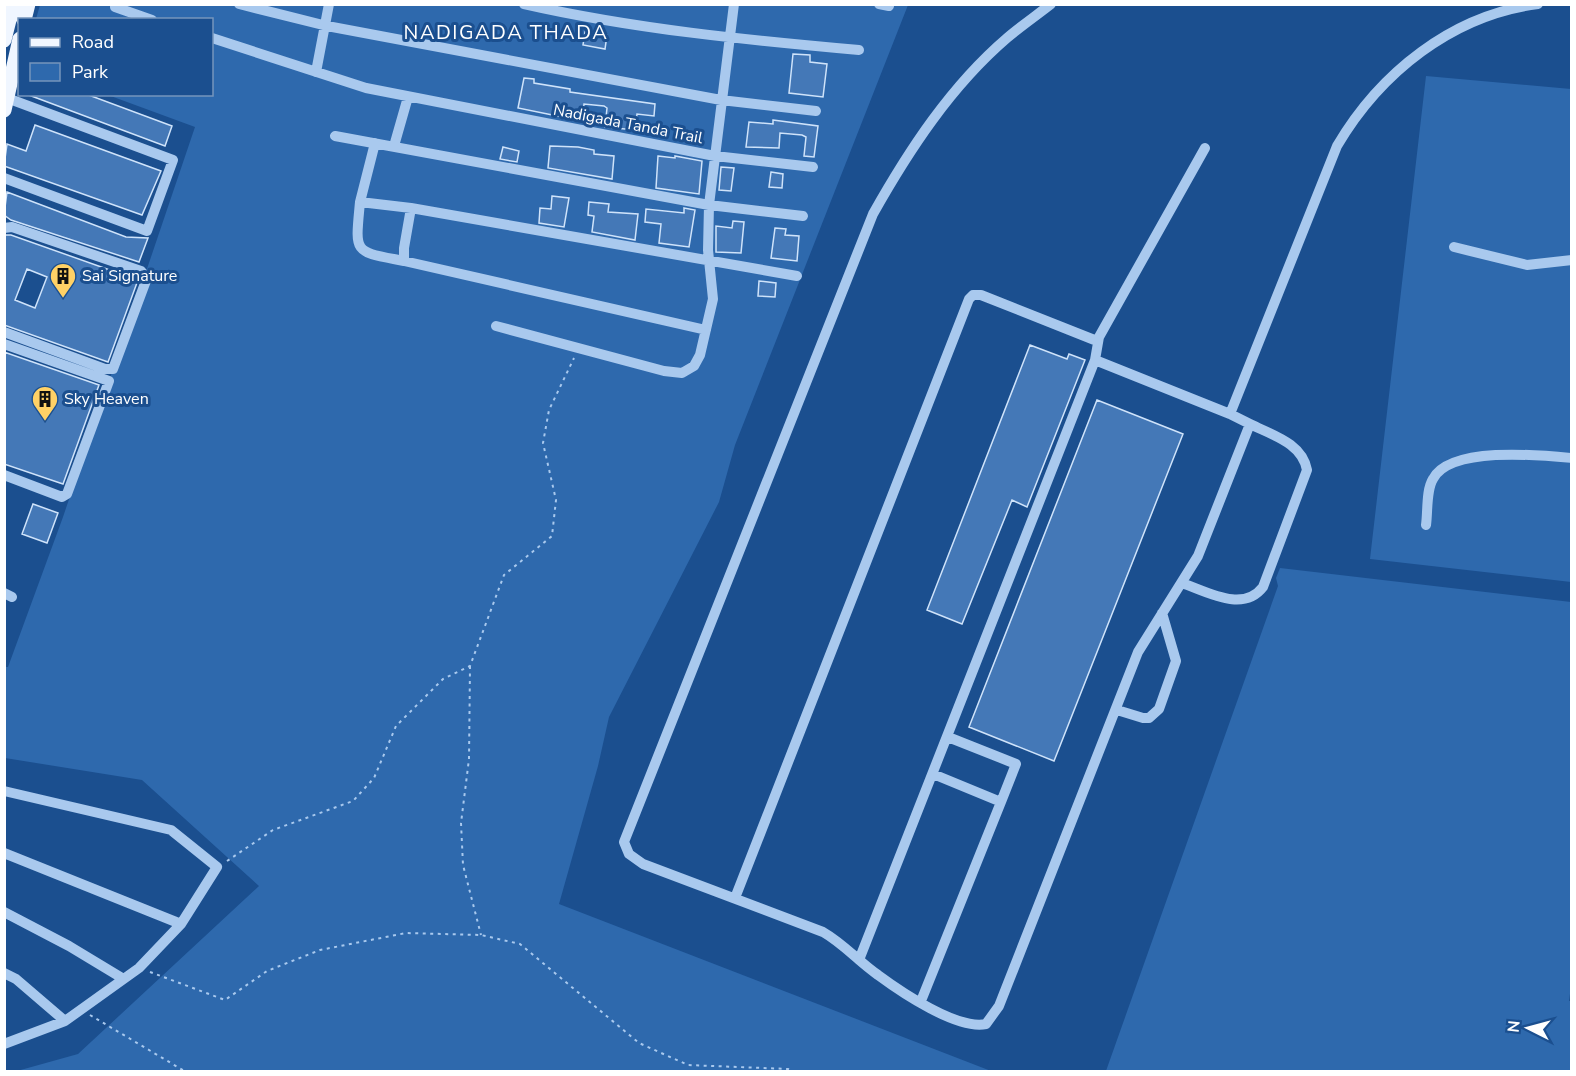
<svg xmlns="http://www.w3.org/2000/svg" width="1576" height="1076" font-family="'Nunito Sans',sans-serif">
<rect width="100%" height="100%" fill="#1b4f8f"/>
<path fill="#2e69ad" d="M40 5H908L735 445 719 502 609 717 598 766 559 904 991 1071H17L78 1054 259 886 142 780 5 758 4 667H8L63 517 195 127 108 95 212 94V20L36 19Z
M1426 76 1571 89V582L1370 559Z
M1280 568 1571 602 1572 979 1569 1001H1572L1571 1071H1106L1278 586 1276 578Z"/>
<path fill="#4478b7" stroke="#cfe3fa" stroke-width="1.5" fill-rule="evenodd" d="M585 32 607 35 605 49 583 45Z
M793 54 810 55V62L827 64 823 97 789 93Z
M524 78 534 79V83L570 89V92L655 104 654 116 637 114 635 130 605 127 607 108 604 106 584 104 582 121 518 108Z
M26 94H86L172 126 165 146Z
M773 120 818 126 814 157 804 156 806 137 802 135 780 133 779 148 746 147 749 122 773 124Z
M35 125 161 171 142 215 4 166 7 144 26 151Z
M550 146 578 147 594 150V154L614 156 612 179 548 168Z
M503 147 519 151 517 162 500 159Z
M658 156 675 158V156L702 161 699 194 656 188Z
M721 167 734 168 731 191 719 190Z
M771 172 783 174 782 188 769 187Z
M7 192 126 237 148 238 139 262 11 220 4 215Z
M552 196 569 198 564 227 539 223 540 208 551 209Z
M589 202 609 204 608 212 638 214 635 240 592 232 594 216 588 215Z
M684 208 695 210 689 247 659 243 661 224 645 222 646 209 684 213Z
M733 221 744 222 741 253 716 252V226L732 228Z
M775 228 786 229 785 235 799 236 797 261 771 258Z
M5 235H11L138 280 108 362 4 325ZM27 269 47 277 35 308 15 300Z
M759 281 776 283 775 297 758 296Z
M1030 345 1067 359 1069 354 1085 360 1027 507 1012 500 962 624 927 610Z
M4 352 99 385 63 484 4 464Z
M1097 400 1183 434 1054 761 969 727Z
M33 504 58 513 47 543 22 534Z"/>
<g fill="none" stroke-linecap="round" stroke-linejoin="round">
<path stroke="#a9c9ee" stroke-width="2" stroke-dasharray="3 4.5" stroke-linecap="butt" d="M470 666 469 759 461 823 463 865 481 935
M227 861 273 830 353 801 374 778 396 726 443 679 470 666 504 575 552 536 556 500 543 443 549 410 574 358
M150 972 225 1000 267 971 320 950 406 933 481 935 520 944 639 1043 688 1065 788 1069 796 1072
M90 1015 186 1072"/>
<path stroke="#a9c9ee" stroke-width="10" d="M239 4 327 26 721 100 816 111
M524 4C634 29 747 40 859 50
M879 4 889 6
M1051 4C1037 15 1021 26 1007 38 951 86 909 150 873 214L624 842 629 854 643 864 823 932C844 944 859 962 878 975 901 992 957 1030 986 1024L999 1006 1138 652 1198 556 1250 424 1230 414 1337 146C1380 73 1452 15 1538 4
M115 7 152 20
M212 38 366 88 715 156 813 167
M316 72 329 4
M335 136 709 205 803 216
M375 143 360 202 411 208 797 276
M394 146 408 97
M4 178 147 231 173 160 7 98
M360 202C355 255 353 251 404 261
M411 208 404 248V261L706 330
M4 228 12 227 141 271 147 278 113 369H105L4 332
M1454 247 1527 265 1572 260
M496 326 664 371 682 373 694 366 700 355 713 299 708 250 709 205 734 4
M4 344 109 381 67 494 62 497 4 475
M1095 360 1230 414
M1426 525C1428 511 1426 490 1433 479 1450 446 1540 455 1572 458
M1182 583C1208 592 1243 613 1263 587L1307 470C1302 443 1272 435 1250 424
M4 593 12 597
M1117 710 1143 718H1149L1159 709 1176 661 1162 613
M948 737 1016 764 1001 802
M4 791 171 830 217 867 181 924 139 968 65 1021 4 1044
M4 853 181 924
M735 898 969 299 973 295H981L1097 341
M4 912 69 946 122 978
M859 960 1095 360 1099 337 1205 148
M4 973 16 979 65 1021
M921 1001 1001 802 933 774"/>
<path stroke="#f0f6ff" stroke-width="15" d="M24 20 28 4
M4 40 13 4
M4 110 20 39"/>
</g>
<defs>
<g id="building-pin" transform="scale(1.35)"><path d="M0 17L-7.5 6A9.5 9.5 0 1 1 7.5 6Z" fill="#ffd166" stroke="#1b4f8f"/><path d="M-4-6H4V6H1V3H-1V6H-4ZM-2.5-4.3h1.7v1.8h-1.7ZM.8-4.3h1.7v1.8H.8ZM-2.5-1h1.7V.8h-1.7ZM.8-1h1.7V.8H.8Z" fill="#111"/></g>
</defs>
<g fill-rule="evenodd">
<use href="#building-pin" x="63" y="276"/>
<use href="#building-pin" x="45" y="399"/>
</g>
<g text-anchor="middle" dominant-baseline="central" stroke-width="6" stroke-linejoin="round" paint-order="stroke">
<g font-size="16" fill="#fff" stroke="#1b4f8f">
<text transform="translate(628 124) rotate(11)">Nadigada Tanda Trail</text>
</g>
<g font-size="16" fill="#fff" stroke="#1b4f8f" text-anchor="start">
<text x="82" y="276">Sai Signature</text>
<text x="64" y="399">Sky Heaven</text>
</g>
<g font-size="20" letter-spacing="1.5" fill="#fff" stroke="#1b4f8f">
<text x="506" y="32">NADIGADA THADA</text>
</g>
</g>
<rect width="1576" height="1076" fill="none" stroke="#ffffff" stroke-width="12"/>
<rect x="18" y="18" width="195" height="78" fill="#1b4f8f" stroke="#7695bc" stroke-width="1.5"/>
<rect x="30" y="38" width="30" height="9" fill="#f0f6ff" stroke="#7695bc" stroke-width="1.5"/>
<text x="72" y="48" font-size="18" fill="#ffffff">Road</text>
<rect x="30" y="63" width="30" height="18" fill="#2e69ad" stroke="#7695bc" stroke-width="1.5"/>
<text x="72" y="78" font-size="18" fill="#ffffff">Park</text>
<g transform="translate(1528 1028) rotate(276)" stroke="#1b4f8f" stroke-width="4.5" paint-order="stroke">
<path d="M0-4.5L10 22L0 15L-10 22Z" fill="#ffffff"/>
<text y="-9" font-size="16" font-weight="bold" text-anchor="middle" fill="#ffffff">N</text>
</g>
</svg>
